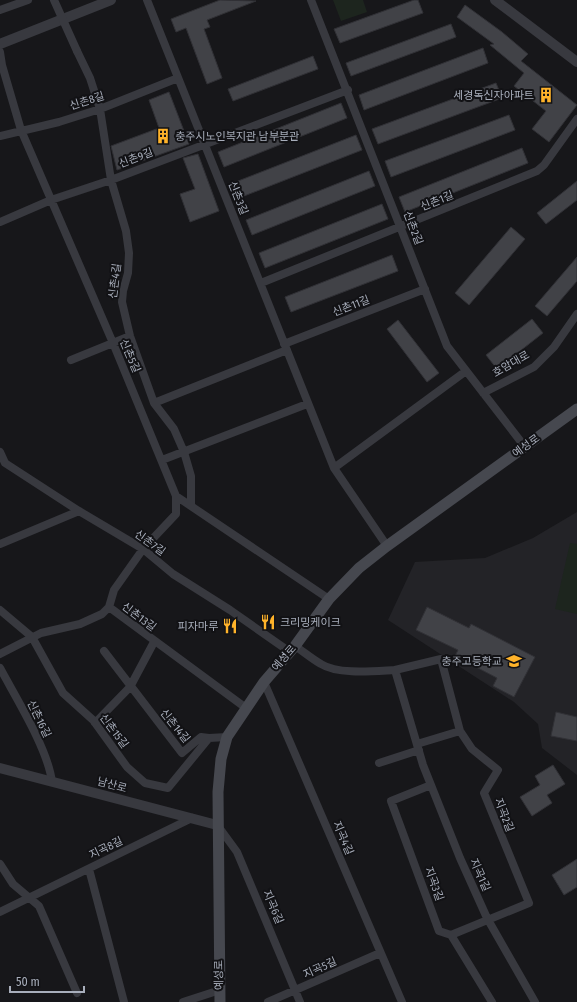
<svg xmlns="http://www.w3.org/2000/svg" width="577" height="1002" font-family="'Fira Sans Condensed','Noto Sans KR',sans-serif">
<rect width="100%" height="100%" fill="#17171a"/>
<path fill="#232327" d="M577 512V775L542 748 538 724 514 702 388 620 415 562 485 558 533 538Z"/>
<path fill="#1d251e" d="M333 0H363L367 12 341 21Z
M570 543 577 544V614L555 609Z"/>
<path fill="#414247" stroke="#313136" d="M220 0 256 1 207 20 210 27 204 29 222 78 207 84 186 28 176 32 171 19Z
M414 0H418L423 13 340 43 334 29Z
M465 5 502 32 528 54 521 61 577 105 549 142 532 129 546 111 514 86 524 73 490 45 494 44 457 17Z
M451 24 456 37 351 76 346 63Z
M483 48 488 63 364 110 359 95Z
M313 56 318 69 233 101 228 89Z
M496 83 502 98 378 144 372 129Z
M169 92 189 144 117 170 111 146 159 128 149 100Z
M341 103 347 118 224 167 218 152Z
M509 115 515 130 391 177 385 161Z
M356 135 362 150 239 198 233 183Z
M522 148 528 163 405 212 399 197Z
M198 154 219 211 190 222 180 194 195 189 183 158Z
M369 171 375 186 252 235 246 220Z
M577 181V200L546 224 537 213Z
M382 204 388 219 265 268 259 253Z
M511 227 525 239 469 305 455 293Z
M392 255 398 271 291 312 285 297Z
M577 257V281L547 316 535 306Z
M532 319 543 333 497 369 486 355Z
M398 320 439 373 427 382 387 329Z
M427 607 469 628 471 624 535 657 514 697 493 686 497 678 455 656 458 650 416 630Z
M556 712 577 717V741L551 736Z
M553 765 565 784 547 795 552 803 532 816 520 797 540 785 535 776Z
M577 859V887L564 895 552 875Z"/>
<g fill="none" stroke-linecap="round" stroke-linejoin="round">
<path stroke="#38393f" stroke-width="8" d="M147 0 334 468 387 546
M311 0 447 346 525 447
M0 10 28 0
M77 51 90 78 100 109 111 180 126 231 129 253 128 273 123 291 122 302 130 336 154 403 174 429 184 452 191 476V505
M0 52 2 65 21 130 113 343 176 496 329 599
M0 136 59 122 100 109 178 78
M0 222 51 200 111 180 348 90
M261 283 537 171 544 165 577 119
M284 344 425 289
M71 360 130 336
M483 393 534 367 554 347 577 314
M154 403 287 350
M0 452 5 463 79 511 143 549 173 574 230 610 290 652
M162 460 307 404
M334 468 466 371
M0 544 79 511
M109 607 246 708
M0 610 32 637 63 693 93 720 127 767 145 783 168 788 209 738 227 737
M295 646C304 652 312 659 321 664 338 675 375 671 395 670L423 765 460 858 487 918 535 1002
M104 651 182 753 201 737 209 738
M0 654 41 633 80 624 102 614 109 607 114 590 143 549 176 514V496
M0 668C16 698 48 749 52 782
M395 670 441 659 460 731 472 749 498 770 484 793 529 903 451 935
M264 682 402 1002
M95 723 130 687 154 642
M417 744 460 731
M379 763 419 750
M431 785 391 801 439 931 451 935 492 1002
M218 826 237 852 300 1002
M0 864 13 884 39 906 77 993
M89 869 124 1002
M0 912 192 818
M183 1002 220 990
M268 1002 380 953"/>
<path stroke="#38393f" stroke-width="10" d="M495 0 577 62
M0 44 111 0
M0 768 217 825"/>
<path stroke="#46484f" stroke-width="11" d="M220 1002 218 792 221 759 227 737 264 682 295 646 329 599 359 568 387 546 577 409"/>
<path stroke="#38393f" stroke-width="8" d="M54 0 77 51"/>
</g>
<defs>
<g id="building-bare" transform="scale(1.2)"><path d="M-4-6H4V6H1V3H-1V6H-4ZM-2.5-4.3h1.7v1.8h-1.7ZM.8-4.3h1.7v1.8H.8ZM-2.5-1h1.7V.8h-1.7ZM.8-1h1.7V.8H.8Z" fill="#ffb32a" stroke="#121215" stroke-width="2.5" paint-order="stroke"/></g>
<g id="restaurant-bare" transform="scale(1.2)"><path d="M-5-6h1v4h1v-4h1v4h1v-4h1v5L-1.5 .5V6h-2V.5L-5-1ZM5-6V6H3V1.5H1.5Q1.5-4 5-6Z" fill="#ffb32a" stroke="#121215" stroke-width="2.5" paint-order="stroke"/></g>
<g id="school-bare" transform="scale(1.2)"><path d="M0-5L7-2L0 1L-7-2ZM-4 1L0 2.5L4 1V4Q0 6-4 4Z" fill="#ffb32a" stroke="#121215" stroke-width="2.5" paint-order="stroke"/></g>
</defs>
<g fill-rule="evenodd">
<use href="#building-bare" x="546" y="95"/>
<use href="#building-bare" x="163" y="136"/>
<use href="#restaurant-bare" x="268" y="622"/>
<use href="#restaurant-bare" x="230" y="626"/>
<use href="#school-bare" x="514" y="661"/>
</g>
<g text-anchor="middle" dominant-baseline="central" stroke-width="4" stroke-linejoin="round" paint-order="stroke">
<g font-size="11" fill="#a8aebb" stroke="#121215" text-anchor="end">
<text x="534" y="95">세경독신자아파트</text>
<text x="175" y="136" text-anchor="start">충주시노인복지관 남부분관</text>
<text x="280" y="622" text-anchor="start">크리밍케이크</text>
<text x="218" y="626">피자마루</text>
<text x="502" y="661">충주고등학교</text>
</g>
<g font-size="11" fill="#a8aebb" stroke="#121215">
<text transform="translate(87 101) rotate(-18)">신촌8길</text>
<text transform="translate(136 158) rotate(-21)">신촌9길</text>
<text transform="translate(238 198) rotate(68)">신촌3길</text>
<text transform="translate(437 201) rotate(-22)">신촌1길</text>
<text transform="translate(413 228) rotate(69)">신촌2길</text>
<text transform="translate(115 281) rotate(-83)">신촌4길</text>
<text transform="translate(351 306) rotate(-21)">신촌11길</text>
<text transform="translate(130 356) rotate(67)">신촌5길</text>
<text transform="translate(511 364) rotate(-30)">호암대로</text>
<text transform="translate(526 446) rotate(-36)">예성로</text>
<text transform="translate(150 543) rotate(36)">신촌7길</text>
<text transform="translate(139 617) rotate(37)">신촌13길</text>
<text transform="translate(284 658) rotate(-49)">예성로</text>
<text transform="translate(39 719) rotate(64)">신촌16길</text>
<text transform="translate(175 726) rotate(51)">신촌14길</text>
<text transform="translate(114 731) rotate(53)">신촌15길</text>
<text transform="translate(112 785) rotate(15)">남산로</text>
<text transform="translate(504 815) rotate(69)">지곡2길</text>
<text transform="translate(343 838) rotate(67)">지곡4길</text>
<text transform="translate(106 848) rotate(-26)">지곡8길</text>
<text transform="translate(480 875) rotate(66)">지곡1길</text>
<text transform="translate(434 884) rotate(70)">지곡3길</text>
<text transform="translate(273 907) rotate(67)">지곡6길</text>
<text transform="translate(320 968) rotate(-24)">지곡5길</text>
<text transform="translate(219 975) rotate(-91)">예성로</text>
</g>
</g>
<path d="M10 986v6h74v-6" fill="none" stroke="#a8aebb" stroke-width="2"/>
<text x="16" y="986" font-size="12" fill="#a8aebb" stroke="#121215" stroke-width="3" paint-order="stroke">50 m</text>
</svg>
